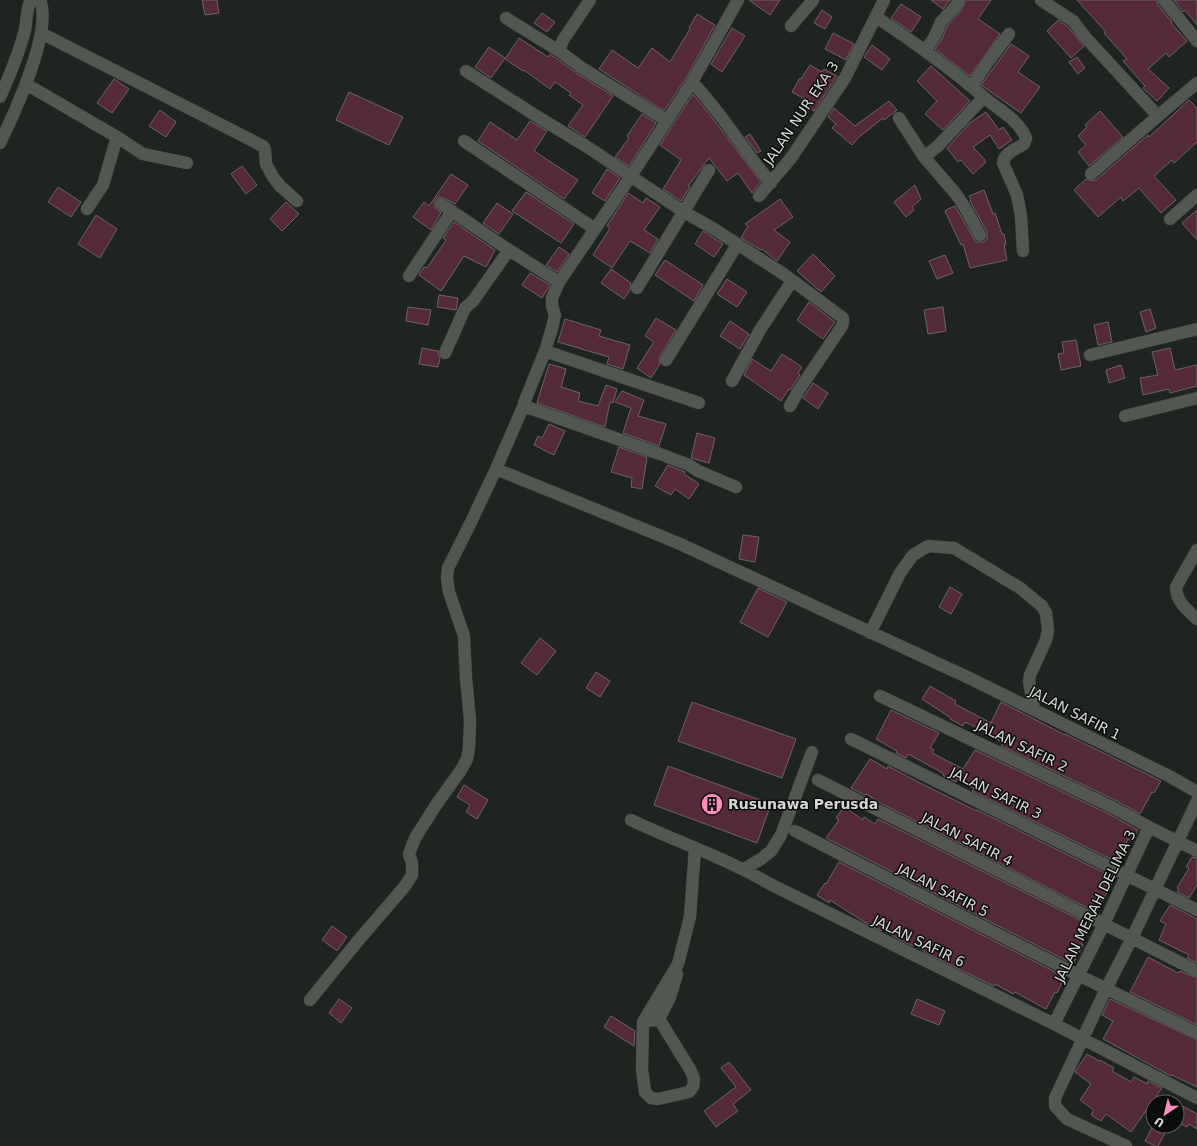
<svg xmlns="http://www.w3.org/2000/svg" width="1197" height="1146" font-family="'DejaVu Sans',sans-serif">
<rect width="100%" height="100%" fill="#202420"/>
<path fill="#542a3b" stroke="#6b6366" d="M202 0H217L219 13 205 15Z
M749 0H780L770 15Z
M931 0H950L943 9Z
M966 0H991L978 19 1000 34 970 76 935 49 941 41 947 26 961 11Z
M1077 0H1157L1158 5 1172 22 1171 23 1187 41 1169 57 1166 53 1148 69 1169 88 1157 101 1143 88 1145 86 1123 61 1127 59 1104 33 1106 32Z
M1174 0H1197V25L1185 10 1183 12Z
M901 4 921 17 911 32 891 18Z
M822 10 832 17 825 29 814 23Z
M542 13 555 22 547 32 534 23Z
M697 14 715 25 686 78 664 111 599 69 612 50 638 68 652 48 670 62 690 29 689 28Z
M1058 20 1068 27 1084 46 1071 58 1047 31Z
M732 28 745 36 722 72 711 64Z
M833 33 854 44 846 60 825 49Z
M519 38 548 57 550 54 578 74 613 96 585 137 568 126 583 105 569 95 571 93 555 82 550 89 524 70 523 71 505 59Z
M1011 44 1029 56 1018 72 1040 87 1021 113 981 85Z
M872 45 890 59 882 70 864 57Z
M489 47 505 58 491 78 475 67Z
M1077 57 1085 68 1078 74 1069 62Z
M810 65 822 72 824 69 837 76 814 111 807 107 810 102 792 92 800 78 801 79Z
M931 66 970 101 943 130 925 114 937 101 917 81Z
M114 79 129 89 112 113 97 103Z
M349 92 403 117 389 145 336 120Z
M693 94 707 111 761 182 752 193 738 173 727 181 709 158 688 186 690 187 681 201 663 189 681 160 660 145Z
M1189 100 1197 108V142L1174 163 1172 160 1154 176 1176 200 1161 213 1139 188 1123 201 1121 197 1098 217 1074 190 1086 179 1092 181 1096 180 1148 135 1149 137Z
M889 101 897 110 884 120 883 118 859 137 852 145 832 128 836 124 828 117 834 108 855 126Z
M160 110 176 122 166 137 149 126Z
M1100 111 1123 137 1089 166 1078 152 1086 145 1078 136 1087 127 1085 125Z
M986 112 999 130 1003 127 1012 140 999 149 990 135 973 147 985 160V163L973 174 961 160 958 162 947 148 970 123Z
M642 114 656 123 629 166 615 157 629 138 627 136Z
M530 121 547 131 534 151 578 180 564 199 478 141 490 122 517 140Z
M750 134 761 151 757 153 745 137Z
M242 166 257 185 246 194 231 174Z
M607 169 620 178 605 201 592 193Z
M451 174 468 185 455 204 442 197H438L435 200 434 207 441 213 431 230 413 217 424 202 429 206Z
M915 185 921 199 912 207 914 210 906 217 894 202Z
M58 187 81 202 71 217 48 202Z
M984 190 993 214 995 213 1002 234H1004L1006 244 1004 245 1007 260 970 268 963 244 961 245 945 211 946 210 955 206 974 239 976 242H983L987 239V232L970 201 971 200 969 196Z
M526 192 574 224 561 243 512 211Z
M628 193 643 203 646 198 660 207 644 230 658 239 650 253 630 241 612 268 593 255 610 228 607 226Z
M780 199 793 217 774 230 790 242 777 261 762 249 761 250 741 238 748 226 745 224Z
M286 202 299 214 282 231 270 219Z
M497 203 513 214 499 234 483 223Z
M1197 210V240L1182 223Z
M96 215 117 229 100 258 78 244Z
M454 222 495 250 486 267 464 256 441 291 419 275 424 267 427 268 446 240 443 238Z
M703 231 723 244 714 257 695 244Z
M559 247 569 254 557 272 546 265Z
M813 254 835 276 821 292 797 271Z
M945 255 953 273 937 279 929 261Z
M665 260 703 285 694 301 655 275Z
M611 269 631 283 630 290 624 299 601 283Z
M530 273 550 285 542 298 522 285Z
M727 279 747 292 737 307 717 294Z
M439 295 458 298 456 310 437 307Z
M809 302 835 322 823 339 797 320Z
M408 307 431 310 428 325 406 321Z
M943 307 946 331 928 334 924 310Z
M1150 309 1156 328 1146 332 1140 312Z
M656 318 676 330 660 356 659 360 660 364 651 378 637 368 654 342 645 336Z
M565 319 601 330 599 336 630 345 623 369 607 364 609 357 558 342Z
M730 321 749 334 740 349 720 336Z
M1108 322 1112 342 1098 345 1094 325Z
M1076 340 1081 366 1061 370 1058 354 1064 353 1062 342Z
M422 348 438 351V354L440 358 438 367 419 364Z
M1170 348 1175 370 1197 365V386L1170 393 1169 389 1143 395 1140 378 1158 375 1152 352Z
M782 354 802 367 798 373 800 375 790 390 789 389 781 401 744 375 752 359 771 371Z
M549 364 566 369 561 387 580 393 578 401 598 406 606 385 617 389 613 403 610 402 605 427 537 403Z
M1121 365 1125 378 1109 383 1106 370Z
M813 383 828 393 818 409 803 398Z
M622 391 644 400 638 416 666 424 659 446 623 433 631 408 615 402Z
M549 424 565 431 554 455 534 445 538 436 542 438Z
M697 433 715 438 709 463 691 458Z
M619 447 647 457 642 489 631 487 632 478 611 472Z
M668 465 685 472 684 474 699 484 689 499 675 489 671 495 655 486Z
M743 535 759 537 755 562 739 559Z
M950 587 962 594 951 614 939 607Z
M758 588 787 602 768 637 740 622Z
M540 638 556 651 537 675 521 663Z
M596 672 610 681 600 697 586 688Z
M930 686 956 701 955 704 991 723 1001 702 1065 735V734L1079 741 1161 781 1154 793 1152 792 1140 814 1115 800 1001 746 1003 743 997 739 998 738 986 732 965 722 963 726 950 719 951 718 922 699Z
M692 702 796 739 782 778 678 741Z
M891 710 939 733 930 748 934 750 932 753 963 769 975 750 1109 814 1138 830 1131 841 1128 839 1117 862 972 791 974 789 958 778 956 782 944 776 943 773 908 754 906 758 896 753 897 751 876 739Z
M870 759 887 769 888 766 920 783 977 811V810L1115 878 1096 912 884 805 866 794 865 795 851 788Z
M668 766 771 804 757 843 654 805Z
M464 785 488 800 477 819 466 812 470 805 457 797Z
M844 807 863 820 864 817 875 824 878 819 1090 925 1081 944 1083 945 1073 964 826 838 839 820 836 818Z
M1192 857 1197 858V885L1189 898 1177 892 1179 889 1177 888 1189 868 1186 867Z
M839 862 1065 977 1057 993 1055 992 1046 1009 1015 992 1013 994 995 984 994 986 926 953 914 944 913 946 900 940 882 929 881 931 866 923 830 900 829 903 817 895 825 883 826 884Z
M1170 905 1197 919V963L1187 958 1189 955 1159 940 1166 924 1160 921Z
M332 926 347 937 337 951 322 940Z
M1148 957 1178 973 1180 971 1197 978V1025L1130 992Z
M339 999 352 1008 341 1023 329 1013Z
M917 999 945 1011 939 1025 911 1014Z
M1110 999 1197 1040V1087L1172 1075 1171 1076 1103 1039 1113 1021 1102 1015Z
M611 1016 635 1031 634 1046 604 1027Z
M1087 1054 1099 1061 1100 1060 1114 1068 1112 1071 1131 1082 1134 1077 1147 1084 1148 1081 1162 1088 1131 1132 1106 1114 1101 1121 1091 1115 1094 1110 1080 1100 1091 1084 1075 1072Z
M729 1062 751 1090 733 1104 738 1111 716 1127 704 1111 736 1087 721 1068Z
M1177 1103 1197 1114V1129L1189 1124 1187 1127 1177 1122Z
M1153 1126H1161L1167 1129 1158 1146H1155L1145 1141Z"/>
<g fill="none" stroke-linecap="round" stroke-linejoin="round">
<g stroke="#3b3e3a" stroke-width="13">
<path id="minor" d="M1041 0 1073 21 1086 38 1158 116 1197 83
M1164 0 1197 41
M876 17C914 42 950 68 985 98 999 110 1019 120 1026 138L1024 144C1016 149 1004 153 1003 163L1017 195 1021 216 1023 251
M506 18 559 51 582 68 667 121
M791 26 813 0
M41 33 255 142 264 147 265 150 266 164 273 177 280 186 297 201
M559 51 563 40 590 0
M925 51 934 38 941 22 955 7 959 0
M466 71 538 117 589 148 684 212 714 229 785 275 843 318V322L842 326 799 390 790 406
M692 82C722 113 743 150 771 183
M26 84 117 137 103 185 87 209
M972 86 987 63 1009 34
M0 97C10 75 19 53 25 30 27 20 26 9 31 0
M899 118 924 157 956 194 964 206 980 235
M117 137 143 154 187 163
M464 141 595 229
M0 143C14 114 53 30 40 0
M924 157 938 146 984 97
M1091 174 1158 116
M759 196 791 158 845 78 884 0
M441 204 509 250 559 282
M1170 219 1197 195
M409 276 452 211
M637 288 709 170
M545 351 699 403
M445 353 465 308 473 301 509 250
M1090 355 1197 329
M666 360 737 245
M732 381 760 330 792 281
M524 405 496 469 678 543 967 677 1169 776 1197 792
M1125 416 1197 398
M736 487 698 471 689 465 660 454 527 407 524 405V403L545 351 552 328 555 315 552 306V298L559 282 631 176 692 82 738 0
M1197 550 1176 587C1176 601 1187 610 1197 619
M870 633 900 573 913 555 928 546 954 548 1020 588 1042 606 1046 613 1048 630 1046 640 1030 675 1029 682 1034 709
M880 696 1112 807 1149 827
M851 739 1197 910
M818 780 1197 971
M631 820C677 842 726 858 770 884L1054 1024 1197 1098
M795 831 1078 975 1197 1033
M744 869 761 859 771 851 781 835 812 752
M310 1000 357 942 405 886 412 875V863L409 854 415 838 436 805 461 770 467 759 469 748 470 720 466 678 464 636 449 592 447 578 448 568 472 520 496 469
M659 1019 670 997 677 974
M643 1022 659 1019 691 1071 694 1079 693 1087 689 1092 658 1099 651 1098 645 1092 642 1069 643 1022 678 964 690 917 695 848
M1054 1024 1104 924 1149 827 1197 851
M1126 1146 1067 1119 1055 1106V1098L1106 989 1132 938 1197 801"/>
</g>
<use href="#minor" stroke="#535752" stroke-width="12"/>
</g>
<defs>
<g id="building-disc" transform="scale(1.15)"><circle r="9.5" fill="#fe8ebd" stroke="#0b0d0b"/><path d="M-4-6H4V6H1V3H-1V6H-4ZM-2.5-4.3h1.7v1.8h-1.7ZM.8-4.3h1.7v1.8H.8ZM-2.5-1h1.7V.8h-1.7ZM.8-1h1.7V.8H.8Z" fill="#111"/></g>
</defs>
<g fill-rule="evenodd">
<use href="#building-disc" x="712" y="804"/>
</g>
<g text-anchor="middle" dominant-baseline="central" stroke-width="3" stroke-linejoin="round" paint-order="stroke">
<g font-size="14" fill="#d5d8d4" stroke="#0b0d0b">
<text transform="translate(801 113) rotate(-56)">JALAN NUR EKA 3</text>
<text transform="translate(1075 713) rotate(27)">JALAN SAFIR 1</text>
<text transform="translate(1022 746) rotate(26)">JALAN SAFIR 2</text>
<text transform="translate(996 793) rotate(26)">JALAN SAFIR 3</text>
<text transform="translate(967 839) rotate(27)">JALAN SAFIR 4</text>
<text transform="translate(943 890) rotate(27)">JALAN SAFIR 5</text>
<text transform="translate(1095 906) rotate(-64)">JALAN MERAH DELIMA 3</text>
<text transform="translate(919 941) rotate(26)">JALAN SAFIR 6</text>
</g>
<g font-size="14" font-weight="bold" fill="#d5d8d4" stroke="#0b0d0b" text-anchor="start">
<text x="728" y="804">Rusunawa Perusda</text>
</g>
</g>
<g transform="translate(1165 1114) rotate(215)"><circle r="19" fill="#0b0d0b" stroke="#5c5e5b"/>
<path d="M0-3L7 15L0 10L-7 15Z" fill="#fe8ebd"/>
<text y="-6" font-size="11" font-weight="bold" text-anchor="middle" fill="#d5d8d4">U</text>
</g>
</svg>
